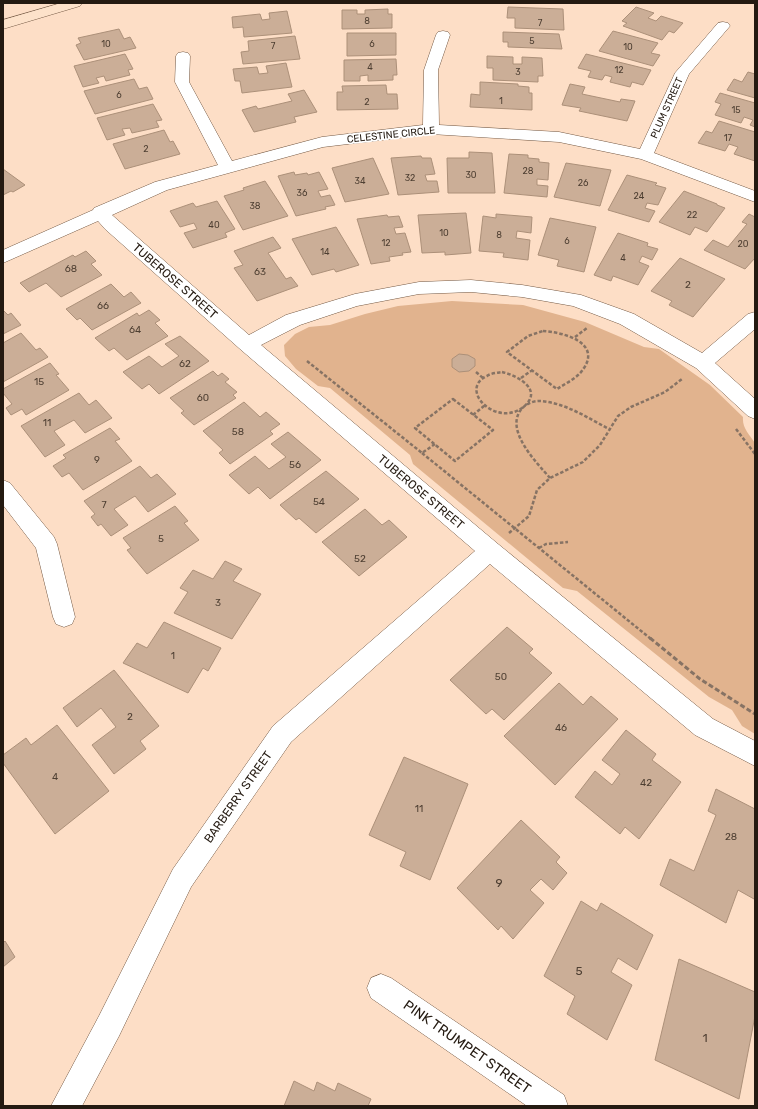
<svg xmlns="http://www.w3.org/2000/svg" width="758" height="1109" font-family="Rubik,sans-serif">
<rect width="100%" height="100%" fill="#fddec6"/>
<path fill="#e1b38e" d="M452 301 523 305 585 322 644 347 659 349 710 385 743 417C742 428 749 434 755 443V734L742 726 732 710 709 697 577 591 563 588 413 464 410 455 330 388 318 386 296 369 285 356 284 345 295 334 309 327 330 325 365 314 398 306Z"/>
<path fill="#cbae97" stroke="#ac9079" d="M508 7 563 9 564 30 515 28V18H507Z
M636 7 654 13 648 18 656 21 661 16 683 23 674 33 669 31 662 40 623 26 627 23 622 21Z
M388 9V14H392V28L342 29V10H357V14H365V10Z
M287 11 292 33 244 37 243 27 233 28 232 17 260 14 262 20 270 19 269 13Z
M119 29 124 39 130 37 136 48 84 60 76 45 81 43 78 38Z
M613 31 658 43 651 53 660 55 653 66 599 51Z
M503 32 559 34 562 49 508 47V42H503Z
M347 33H396V55L347 56Z
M295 36 300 59 243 64 241 52 249 51 248 41Z
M125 54 133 69 128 70 130 75 106 81 104 76 96 78 99 83 83 87 74 66Z
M586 54 651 70 643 85 632 82 630 87 610 82 612 77 605 75 602 80 588 77 591 71 578 68Z
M487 56 513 57V64H522V57L542 58 543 76H538V82L493 80V68H487Z
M396 59 397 75H393V80L368 81V75L360 76V81H344V60Z
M286 63 292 87 242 93 240 81H235L233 69 257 67 259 74 268 73 266 66Z
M748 72 755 74V98L727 90 734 79 742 82Z
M134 79 139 89 147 87 153 99 95 114 84 91Z
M480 82 518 84V86L529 87V93H532V110L470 107 471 94 480 95Z
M570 84 585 87 582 94 620 102 621 99 635 101 627 121 579 111 581 108 562 105Z
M386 85 387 94H397L398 109 337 110V92H343L342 86Z
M304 90 317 112 294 117 296 122 254 132 242 110 256 106 258 109 292 101 288 94Z
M720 93 755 103V127L750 125 753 120 744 117 741 123 715 115 721 104 715 102Z
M153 104 162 120 156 121 159 127 132 133 130 128 122 129 125 135 107 140 97 118Z
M719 121 755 132V161L734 154 738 147 729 144 725 151 698 143 706 131 712 133Z
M164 130 170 142 173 141 180 154 125 169 113 144Z
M469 152 492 153 495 193H448L447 158H469Z
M509 154 528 155V158L539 159V162L549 163 548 180 537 179V185L548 186 547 197 504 193Z
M421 156 422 158H431L435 174 425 175 427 181H437L439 192 398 195 391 158Z
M373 158 389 194 345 202 332 168Z
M566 163 611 170 600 206 554 197Z
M3 169 25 185 13 192 11 191 3 195Z
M294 172 295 175 307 173 308 175 319 172 328 189 318 191 321 197 330 195 335 205 325 207 326 209 296 216 278 176Z
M627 175 657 183 655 185 666 188 658 205 647 203 645 208 655 211 649 222 608 210Z
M265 181 288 216 243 230 224 196 244 190 243 188Z
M684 191 717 204V205L725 208 707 232 695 227 690 235 659 222Z
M217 201 235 229 225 233 227 237 193 248 184 233 197 229 194 223 180 227 170 211 193 203 196 207Z
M466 213 471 253 445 255V252L422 253 418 215Z
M496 214 532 217 531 233 517 231 516 238 530 240 528 260 503 257 504 253 479 251 483 216 496 218Z
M749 214 755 217V258L745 269 704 250 713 240 728 247 747 224 742 222Z
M387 215 388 217 399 216 403 227 394 228 396 234 405 233 411 252 402 253 403 255 389 257 390 261 371 264 357 219Z
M550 218 596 227 584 272 557 266 559 260 538 255Z
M336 227 359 265 336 272 334 269 312 275 292 239Z
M618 233 648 243 647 246 658 249 652 260 642 256 639 262 649 266 638 285 613 276 611 281 594 275Z
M273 237 281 248 268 253 286 279 291 277 298 286 257 301 234 268 243 265 234 251Z
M86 251 96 261 91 264 102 275 61 297 46 283 29 292 20 283 73 255 75 257Z
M680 258 725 279 693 317 669 305 672 301 651 291Z
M111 284 124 297 131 292 141 303 92 330 80 318 77 320 66 309Z
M3 310 8 315 11 313 21 325 3 334Z
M149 310 160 320 155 323 168 336 127 360 114 348 109 351 95 338 137 313 139 316Z
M21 333 36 350 40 348 48 357 3 382V343Z
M180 336 209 361 159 394 149 384 142 389 123 372 149 356 162 367 179 356 165 344Z
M459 354 468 355 475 359V366L469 371 459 372 452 367V359Z
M50 363 59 374 56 375 69 390 26 415 22 409 11 415 6 408 12 404 3 393V389Z
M213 371 218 376 222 373 229 379 225 382 237 392 233 395 236 398 194 425 181 413 184 411 170 398Z
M79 393 89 405 96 400 112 418 85 433 74 420 54 431 65 445 45 457 21 426Z
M244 402 260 417 266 412 280 424 270 431 273 434 230 464 219 453 223 450 203 431Z
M110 428 120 439 115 441 132 461 83 490 69 473 62 477 53 466 66 458 63 455Z
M288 432 321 460 270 499 258 487 249 494 229 475 255 456 269 469 286 457 271 444Z
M140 466 151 478 157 474 176 494 148 512 135 496 114 509 128 525 111 536 101 524 98 526 91 517 95 514 84 501Z
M326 471 359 499 316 533 299 518 296 520 280 505Z
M175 506 188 521 184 523 199 540 147 574 127 550 131 548 123 538Z
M365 509 382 525 389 520 407 537 359 576 322 542Z
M225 561 242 569 233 581 261 594 232 639 174 613 188 592 180 588 193 570 213 579Z
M164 622 221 648 208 671 203 668 188 693 123 663 137 643 147 648Z
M507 627 533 649 529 653 552 673 504 720 492 709 486 714 450 680Z
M114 670 159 726 140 741 146 749 114 774 92 745 116 727 101 708 77 727 63 708Z
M559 683 583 705 591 696 618 719 555 785 504 736Z
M57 725 109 791 55 834 3 763V755L26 738 31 745Z
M626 730 656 754 652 760 681 782 639 839 625 827 620 834 575 797 595 771 612 785 620 774 602 760Z
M404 757 468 784 430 880 400 866 406 852 369 835Z
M716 789 755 809V896L754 899 738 890 726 923 660 885 670 859 694 871 716 815 708 811Z
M521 820 560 857 556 862 567 873 553 890 541 879 530 890 544 903 513 939 501 926 498 930 457 888Z
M581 901 597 911 601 903 653 935 637 970 618 958 611 972 632 985 607 1040 567 1014 575 996 544 976Z
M5 941 15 957 3 967V943Z
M679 959 755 992V1016L739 1099 655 1060Z
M294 1081 314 1091 317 1082 335 1091 338 1083 371 1099 368 1106H284Z"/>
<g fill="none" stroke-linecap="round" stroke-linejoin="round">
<g stroke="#755a45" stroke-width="1">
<path id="minor" d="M723 22 728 23 730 26 689 74 654 153 755 191V202L641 159 559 142 431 134 323 147 167 190 112 215 249 335 286 315 355 294 419 282 471 280 522 285 581 295 634 314 702 353 748 314 755 312V329L715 363 755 399V419L748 416 696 368 620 324 573 306 522 297 471 292 419 294 357 306 300 325 261 345 498 544 713 719 755 741V766L695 735 490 564 291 742 191 887 119 1036 82 1106H51L99 1016 173 869 273 726 475 551 240 349 105 229 98 221 3 263V250L93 210 94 208 155 182 218 165 175 82 176 56 178 53 183 52 188 53 190 56 189 82 232 161 322 137 423 125 424 70 436 35 438 32 443 31 448 32 450 35 438 70 439 125 559 132 640 149 675 73 718 23Z
M3 480 10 483 54 537 57 544 75 617 72 624 64 627 56 624 53 617 36 548 3 505Z
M381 974 391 978 564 1095 568 1106H527L371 998 367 988 371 978Z"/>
</g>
<g stroke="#755a45" stroke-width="1">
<path id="secondary" d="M61 3H82L80 6 3 29V20Z"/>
</g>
<path stroke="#877364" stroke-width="2.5" stroke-dasharray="3.5 2" stroke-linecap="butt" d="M543 331C562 332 601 342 584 368 578 378 566 383 557 389L507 352 528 336Z
M575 337 587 328
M307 361 422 453 435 444
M476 372 483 378
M502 372C519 376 545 391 522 408 495 427 458 389 487 376 491 373 497 373 502 372Z
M521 378 531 371
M453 399 493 430 455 461 415 428Z
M473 415 484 406
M736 429 755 454
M422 453 651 639
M550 478C537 463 506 432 520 411 524 405 532 401 539 401 564 402 588 418 609 429
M509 533 529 516 537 490 550 478 583 462 600 445 618 416 631 407 665 392 682 379
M539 548 546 544 568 542"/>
<path stroke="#877364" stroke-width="3" stroke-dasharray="5 2.5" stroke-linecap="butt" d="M650 638 700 679 755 714"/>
<use href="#minor" fill="#fff" fill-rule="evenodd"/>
<use href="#secondary" fill="#fde2ca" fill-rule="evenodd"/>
</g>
<g text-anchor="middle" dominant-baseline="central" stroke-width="3.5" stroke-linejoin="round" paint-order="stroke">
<g font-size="9" fill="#4e3f32">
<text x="367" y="21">8</text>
<text x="540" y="23">7</text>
<text x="532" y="41">5</text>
<text x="106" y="44">10</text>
<text x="372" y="44">6</text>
<text x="273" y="46">7</text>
<text x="628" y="47">10</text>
<text x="370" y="67">4</text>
<text x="619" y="70">12</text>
<text x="518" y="72">3</text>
<text x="119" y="95">6</text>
<text x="501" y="101">1</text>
<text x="367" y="102">2</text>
<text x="736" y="110">15</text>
<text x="728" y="138">17</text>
<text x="146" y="149">2</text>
<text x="528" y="171">28</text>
<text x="471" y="175">30</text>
<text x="410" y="178">32</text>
<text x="360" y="181">34</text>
<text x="583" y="183">26</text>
<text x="302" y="193">36</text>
<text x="639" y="196">24</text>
<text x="255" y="206">38</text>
<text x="692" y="215">22</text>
<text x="214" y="225">40</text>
<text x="444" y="233">10</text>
<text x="499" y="235">8</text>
<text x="567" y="241">6</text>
<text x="386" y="243">12</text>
<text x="743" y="244">20</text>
<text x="325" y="252">14</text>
<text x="623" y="258">4</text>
</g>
<g font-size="10" fill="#241a11" stroke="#fff">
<text transform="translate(667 108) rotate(-66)">PLUM STREET</text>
<text transform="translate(391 135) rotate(-6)">CELESTINE CIRCLE</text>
</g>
<g font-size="10" fill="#4e3f32">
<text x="71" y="269">68</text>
<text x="260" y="272">63</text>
<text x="688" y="285">2</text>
<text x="103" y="306">66</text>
<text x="135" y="330">64</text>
<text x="185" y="364">62</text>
<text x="39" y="382">15</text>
<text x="203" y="398">60</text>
<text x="47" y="423">11</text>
<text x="238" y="432">58</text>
<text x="97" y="460">9</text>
<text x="295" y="465">56</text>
<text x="319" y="502">54</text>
<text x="104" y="505">7</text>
<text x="161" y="539">5</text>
<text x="360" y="559">52</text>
<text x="218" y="603">3</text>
<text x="173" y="656">1</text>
<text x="501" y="677">50</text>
<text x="130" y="717">2</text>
<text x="561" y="728">46</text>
<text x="55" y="777">4</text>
<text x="646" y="783">42</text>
<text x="419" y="809">11</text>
<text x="731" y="837">28</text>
</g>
<g font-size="12" fill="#241a11" stroke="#fff">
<text transform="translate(175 281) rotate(41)">TUBEROSE STREET</text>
<text transform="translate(421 492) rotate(40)">TUBEROSE STREET</text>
<text transform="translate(238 797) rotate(-55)">BARBERRY STREET</text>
</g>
<g font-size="12" fill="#4e3f32">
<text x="499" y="883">9</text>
<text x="579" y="971">5</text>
<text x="705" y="1038">1</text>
</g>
<g font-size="14" fill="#241a11" stroke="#fff">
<text transform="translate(467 1047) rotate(35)">PINK TRUMPET STREET</text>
</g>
</g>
<rect width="758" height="1109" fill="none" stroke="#241a11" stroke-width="8"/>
</svg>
